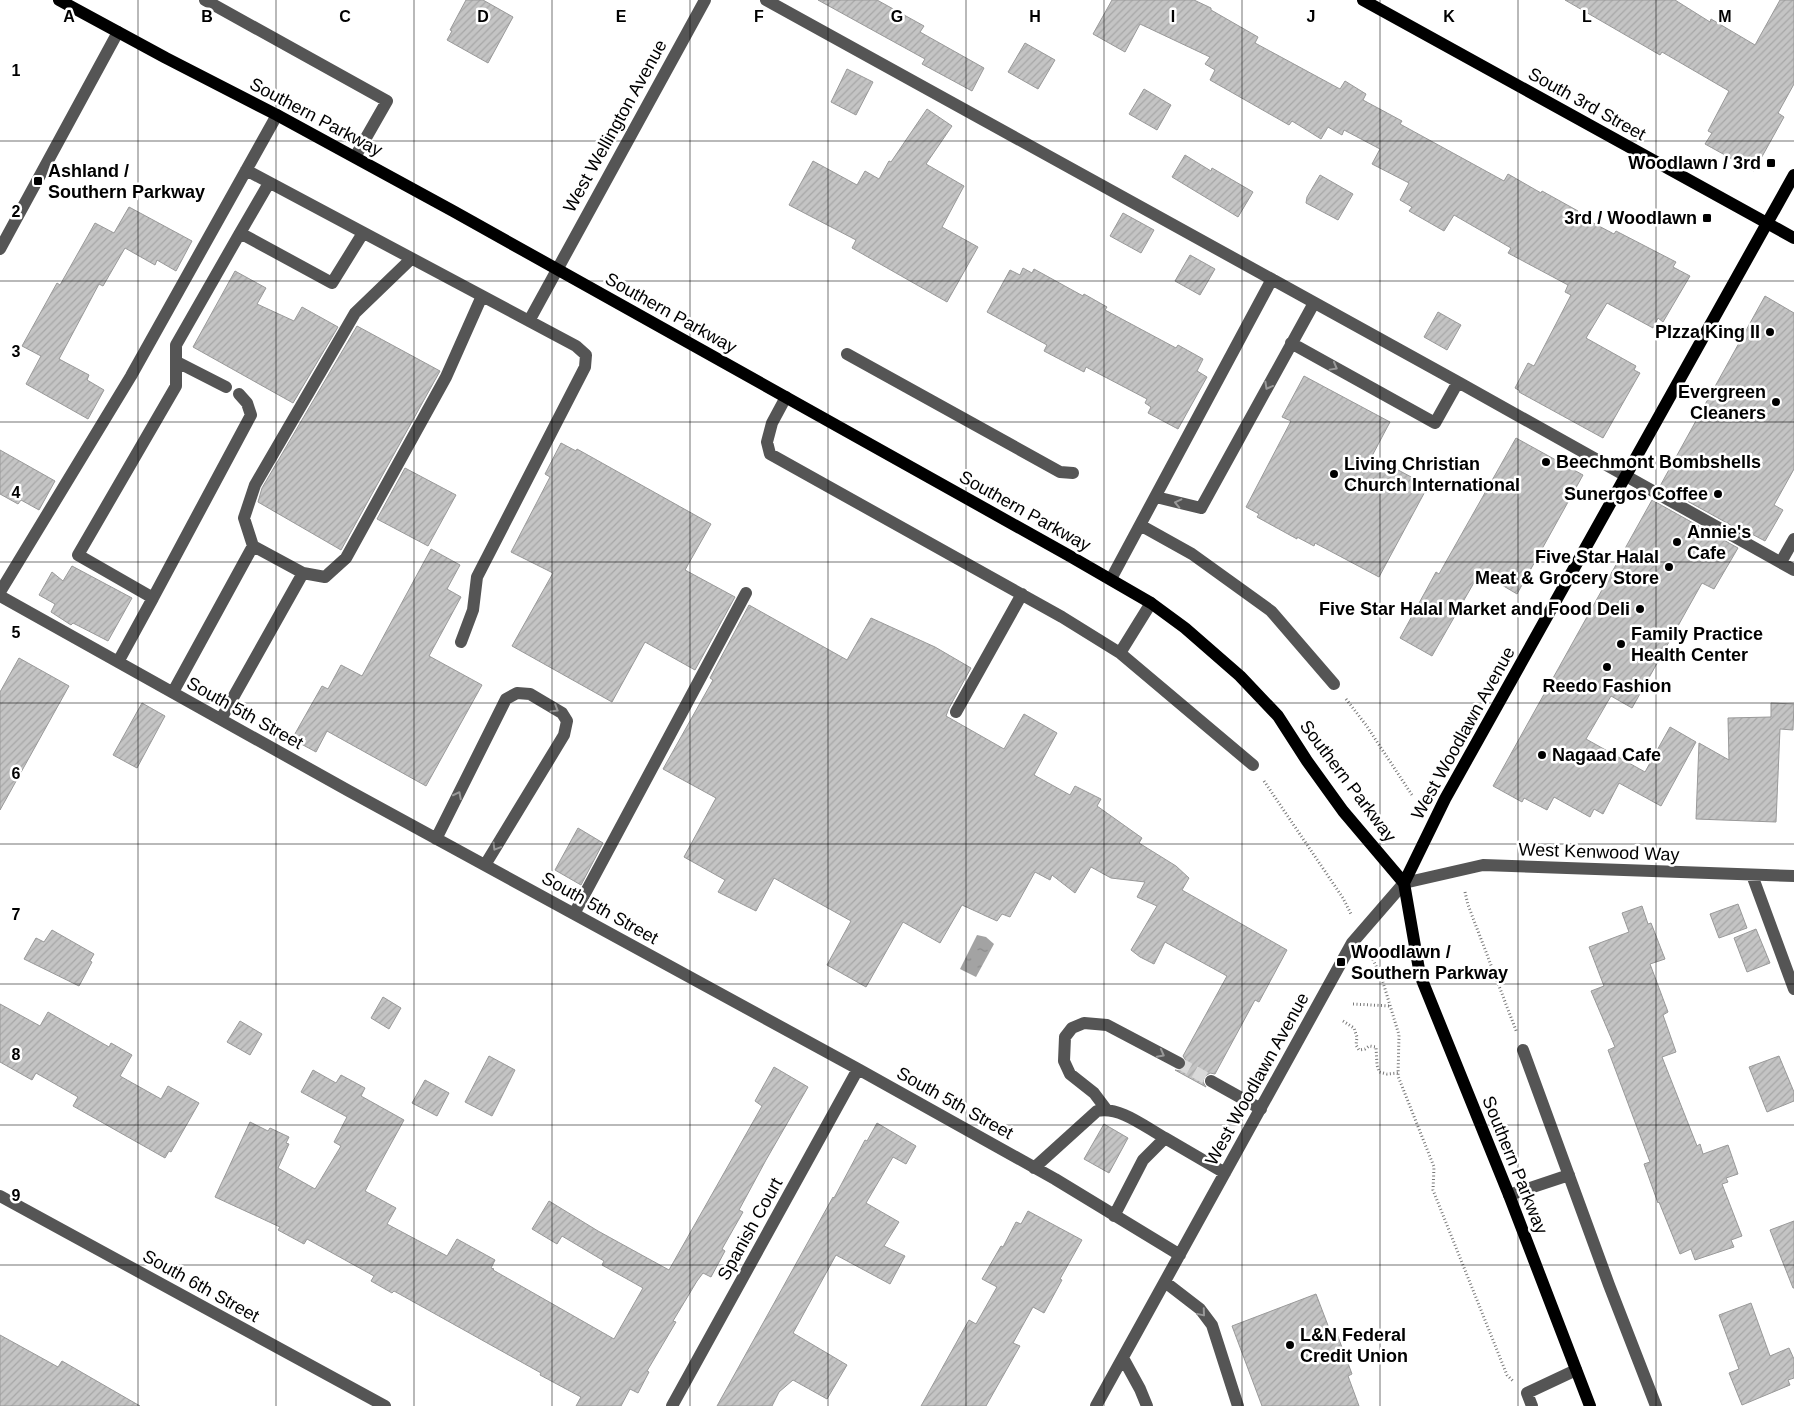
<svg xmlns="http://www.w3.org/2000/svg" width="1794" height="1406" font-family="Arial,sans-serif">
<defs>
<pattern id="water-ripples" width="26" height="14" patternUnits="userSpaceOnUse" patternTransform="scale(1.25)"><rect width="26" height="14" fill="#a3a3a3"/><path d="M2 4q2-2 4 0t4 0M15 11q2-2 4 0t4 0" fill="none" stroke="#8b8b8b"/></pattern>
<pattern id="building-hatch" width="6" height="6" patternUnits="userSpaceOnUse" patternTransform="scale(1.25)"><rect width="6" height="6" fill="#c4c4c4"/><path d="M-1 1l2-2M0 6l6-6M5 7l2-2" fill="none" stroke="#a7a7a7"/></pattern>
</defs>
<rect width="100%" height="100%" fill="#fff"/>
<path fill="url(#water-ripples)" d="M977 935 986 937 994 944 976 977 960 969Z"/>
<path fill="url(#building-hatch)" stroke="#999" d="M466 0H483L513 17 488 63 447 40 452 31 450 30Z
M818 0H877L924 26 920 32 984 68 972 91 922 64 925 59Z
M1112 0H1194L1211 8V10L1258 37 1255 43 1340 89 1345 81 1366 94 1363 100 1402 121 1400 124 1504 181 1508 174 1541 193 1542 191 1578 211 1576 214 1614 234 1616 231 1676 262 1673 267 1690 276 1663 322 1658 318 1653 328 1607 303 1586 338 1636 366 1634 370 1640 373 1603 438 1519 392 1520 391 1515 388 1528 363 1534 366 1571 295 1565 292 1568 285 1508 253 1511 248 1454 215 1444 231 1409 211 1412 207 1400 200 1409 183 1372 164 1380 149 1344 130 1342 135 1328 127 1321 139 1292 121 1289 125 1210 80 1215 70 1205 64 1210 57 1140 24 1125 52 1093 34Z
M1565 0H1675L1710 22 1711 19 1755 45 1780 0H1794V84L1778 113 1784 117 1754 171 1705 144 1712 133 1708 131 1729 91 1662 52 1660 55Z
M1025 43 1055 60 1038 89 1008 72Z
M847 69 873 82 856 115 831 102Z
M1144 89 1171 105 1157 130 1129 114Z
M927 109 952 126 926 164 964 186 942 227 978 247 947 302 852 248 856 240 789 205 813 161 857 185 865 171 879 179 889 161 891 162Z
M1185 155 1211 171 1212 168 1253 192 1238 217 1172 177Z
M1320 175 1353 194 1338 220 1306 203 1307 197Z
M129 207 192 241 176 271 157 260 155 265 125 248 103 286 99 284 59 359 89 375 87 380 104 390 88 419 26 384 41 356 22 346 57 283 60 285 95 223 114 233Z
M1123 213 1154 230 1141 253 1110 236Z
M1190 255 1215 269 1200 295 1175 281Z
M1023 268 1032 273 1034 269 1083 296 1084 294 1107 307 1105 310 1176 348 1178 345 1203 359 1197 371 1207 377 1178 429 1148 413 1151 407 1145 403 1147 399 1086 367 1084 372 1044 351 1047 345 987 312 1010 270 1020 275Z
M235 271 266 288 257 304 294 321 302 307 338 327 293 403 193 347Z
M1765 296 1794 313V469L1774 505 1783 510 1765 541 1748 532 1747 534 1660 486Z
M1438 312 1461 325 1447 350 1424 337Z
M357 326 440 371 341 550 258 502 262 488Z
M1304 376 1390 422 1372 456 1428 486 1379 577 1315 543 1314 546 1297 537V539L1257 517 1259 514 1246 507 1291 421 1282 417Z
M1516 438 1583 475 1517 594 1480 572 1432 656 1400 638 1436 572 1439 574Z
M561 443 576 451 577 449 711 524 685 570 735 597 695 670 645 642 612 702 512 646 553 573 511 552 550 477 545 474Z
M0 450 55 481 39 510 21 500 18 504 0 494Z
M405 468 456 495 428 546 377 519Z
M1652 500 1738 548 1714 589 1702 583 1632 708 1611 696 1586 739 1645 772 1670 727 1696 742 1661 806 1619 783 1603 814 1594 809 1590 817 1554 797 1547 810 1524 798 1522 802 1493 786Z
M431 549 460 565 447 589 461 597 429 656 482 685 426 786 327 731 316 752 292 739 322 686 328 689 341 665 362 676Z
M72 566 132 598 108 641 73 623 71 625 51 612 55 604 39 595 52 572 63 581Z
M749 605 847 660 871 618 935 647 971 668 949 708 946 716 1004 749 1024 714 1057 733 1034 775 1070 795 1075 786 1101 799 1097 806 1142 838 1139 843 1176 866 1189 878 1182 890 1287 950 1259 1002 1255 1000 1215 1074 1210 1073 1204 1077 1203 1082 1206 1087 1175 1070 1180 1071 1186 1067 1187 1062 1183 1056 1227 976 1165 942 1154 964 1140 957 1131 950 1157 906 1137 897 1145 882 1111 878 1091 867 1075 893 1052 875 1050 880 1035 872 1010 917 1002 914 997 921 962 905 940 943 903 922 866 987 827 965 851 921 774 878 756 911 718 892 725 880 684 857 716 798 663 769 713 680 710 678Z
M19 658 69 686 0 810V692Z
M142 703 165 716 137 768 113 755Z
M1771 703 1794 704 1793 730 1780 729 1776 822 1696 819 1699 743 1729 760 1728 718 1771 717Z
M578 828 603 843 581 885 555 870Z
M1738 904 1747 928 1719 938 1710 914Z
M1642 906 1648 924 1651 923 1665 959 1650 964 1668 1012 1663 1015 1676 1052 1662 1057 1697 1146 1700 1144 1703 1154 1728 1145 1738 1174 1726 1178 1728 1182 1722 1184 1742 1236 1731 1240 1734 1247 1695 1260 1691 1249 1680 1254 1659 1202 1658 1203 1644 1164 1650 1162 1608 1050 1615 1047 1591 991 1604 986 1589 947 1629 932 1622 913Z
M1756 929 1770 963 1747 972 1734 938Z
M52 930 94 954 90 961 92 962 79 986 24 959 36 938 44 942Z
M383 997 401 1008 389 1029 371 1018Z
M0 1004 40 1026 48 1012 109 1047 111 1043 132 1055 120 1076 161 1099 168 1086 199 1103 171 1152 169 1151 165 1158 73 1106 78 1097 36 1073 32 1080 0 1062Z
M240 1021 262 1034 250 1055 227 1042Z
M489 1056 515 1070 492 1116 465 1102Z
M1779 1056 1794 1092V1101L1767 1112 1749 1067Z
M774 1067 808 1087 766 1160 739 1210 743 1212 722 1249 725 1251 711 1277 703 1273 697 1281 673 1321 676 1322 647 1371 649 1372 638 1393 630 1389 621 1406H576L581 1397 540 1375 541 1373 394 1291 392 1293 371 1281 374 1276 307 1239 304 1244 278 1230 280 1227 215 1197 250 1122 268 1131 270 1128 289 1137 286 1143 289 1144 278 1168 315 1189 341 1146 334 1142 347 1117 301 1092 313 1070 336 1083 341 1075 365 1088 361 1096 404 1120 365 1191 396 1208 387 1224 447 1256 457 1239 495 1260 491 1268 494 1269 493 1270 614 1339 643 1288 602 1265 604 1261 562 1236 557 1244 532 1229 549 1201 598 1231 669 1270 762 1106 755 1101Z
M425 1080 449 1093 437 1116 412 1103Z
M877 1123 916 1146 906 1164 893 1157 866 1203 899 1222 884 1246 905 1256 890 1284 836 1255 793 1333 847 1365 827 1399 793 1380 779 1392 772 1406H717L833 1197 834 1198 865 1140 867 1141Z
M1104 1124 1128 1138 1109 1173 1084 1159Z
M1028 1211 1082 1240 1060 1279 1062 1280 1044 1313 1033 1307 1013 1343 1020 1346 986 1406H921L969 1320 976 1324 997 1287 982 1279 1001 1246 1003 1247 1016 1222 1021 1224Z
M1794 1221V1288H1793L1770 1230Z
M1316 1294 1332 1336 1337 1334 1352 1374 1348 1376 1359 1406H1262L1232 1326Z
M1751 1303 1770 1356 1789 1348 1794 1359V1378L1788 1380 1790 1385 1742 1405 1729 1373 1739 1369 1719 1315Z
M0 1335 58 1367 62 1361 140 1406H0Z"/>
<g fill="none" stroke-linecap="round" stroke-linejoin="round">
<path stroke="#d9d9d9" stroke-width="12" stroke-dasharray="12 6" stroke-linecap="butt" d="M1179 1063 1211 1081"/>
<path stroke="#777" stroke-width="3" stroke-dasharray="1 2.5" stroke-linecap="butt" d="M1346 699 1366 725 1412 795
M1264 781 1343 898 1351 914
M1465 892 1468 905 1517 1033
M1370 953 1382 979 1399 1035 1398 1076 1434 1167 1433 1190 1507 1375 1513 1381
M1353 1004 1390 1006
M1343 1021 1354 1028 1357 1037 1356 1045 1359 1050 1365 1049 1369 1046 1376 1047 1377 1065 1379 1072 1387 1074 1398 1073"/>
<path stroke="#555" stroke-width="12" d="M205 0 387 101 355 157
M766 0 1458 382 1794 570
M246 170 576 346 586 355 585 367 477 577 473 610 461 642
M269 183 240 233 332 283 363 233
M0 249 118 32
M529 321 705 0
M1291 343 1435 423 1458 382
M847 354 1060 472 1073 473
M177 362 226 387
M239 394 247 403 251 415 153 598 78 555 176 386V345L240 233
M786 397 772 423 767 442 770 454 1062 617 1120 653 1253 765
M1156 497 1201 508 1314 303
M1140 525 1192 554 1271 611 1334 684
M253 546 244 518 255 485 355 313 411 259
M1781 562 1794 539
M303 573 325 577 346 558 446 377 482 296
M1111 579 1272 279
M0 592 131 376 277 115
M0 596 349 791 858 1069 1055 1179 1180 1255
M1120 653 1151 603
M118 662 153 598
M173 692 253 546 303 573 221 719
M956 712 1022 594
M436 839 506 699 517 693 530 694 562 713 567 721 564 735 485 865
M1752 875 1794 989
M574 914 746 593
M1523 1050 1609 1285 1656 1406
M1211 1081 1261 1109
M1106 1109 1094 1093 1070 1074 1064 1061 1065 1037 1072 1028 1084 1023 1107 1025 1179 1063
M1034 1168 1097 1111C1120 1106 1145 1127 1165 1138
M1509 1195 1569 1175
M0 1196 385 1406
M1114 1216 1143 1160 1165 1138 1225 1173
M1165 1282 1200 1309 1212 1325 1238 1406
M1123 1358 1140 1389 1147 1406
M672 1406 858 1069
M1096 1406 1352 943 1404 883 1483 865 1794 876
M1532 1406 1527 1393 1576 1370"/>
<path stroke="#000" stroke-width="12" d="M59 0 166 58 277 115 453 211 1068 555 1151 603 1185 628 1240 676 1278 716 1307 761 1343 811 1404 883 1420 975 1509 1195 1590 1406
M1363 0 1794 238
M1404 883 1445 799 1794 175"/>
</g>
<defs><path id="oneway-chevron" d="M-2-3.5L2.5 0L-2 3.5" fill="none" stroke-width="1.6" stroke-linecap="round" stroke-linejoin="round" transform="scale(1.25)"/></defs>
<g stroke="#999">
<use href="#oneway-chevron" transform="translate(1334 367) rotate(29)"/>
<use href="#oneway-chevron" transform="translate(1268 386) rotate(119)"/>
<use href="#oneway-chevron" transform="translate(1178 503) rotate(-167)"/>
<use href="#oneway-chevron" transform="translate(555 709) rotate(31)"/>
<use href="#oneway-chevron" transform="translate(458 795) rotate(-63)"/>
<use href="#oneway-chevron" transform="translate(496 847) rotate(121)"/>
<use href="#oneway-chevron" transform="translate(1161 1054) rotate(28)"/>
<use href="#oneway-chevron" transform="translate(1202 1313) rotate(50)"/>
</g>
<path fill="none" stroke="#000" stroke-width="1" stroke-opacity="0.55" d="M138 0V1406M276 0V1406M414 0V1406M552 0V1406M690 0V1406M828 0V1406M966 0V1406M1104 0V1406M1242 0V1406M1380 0V1406M1518 0V1406M1656 0V1406M0 141H1794M0 281H1794M0 422H1794M0 562H1794M0 703H1794M0 844H1794M0 984H1794M0 1125H1794M0 1265H1794"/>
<g fill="#000" stroke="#fff" stroke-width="2">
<rect x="1766" y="158" width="10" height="10" rx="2.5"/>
<rect x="33" y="176" width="10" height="10" rx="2.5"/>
<rect x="1702" y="213" width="10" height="10" rx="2.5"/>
<circle cx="1770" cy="332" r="5"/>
<circle cx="1776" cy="402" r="5"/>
<circle cx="1546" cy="462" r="5"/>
<circle cx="1334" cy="474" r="5"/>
<circle cx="1718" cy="494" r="5"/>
<circle cx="1677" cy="542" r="5"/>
<circle cx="1669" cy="567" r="5"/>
<circle cx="1640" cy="609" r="5"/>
<circle cx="1621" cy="644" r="5"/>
<circle cx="1607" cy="667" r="5"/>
<circle cx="1542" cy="755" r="5"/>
<rect x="1336" y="957" width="10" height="10" rx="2.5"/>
<circle cx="1290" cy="1345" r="5"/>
</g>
<g text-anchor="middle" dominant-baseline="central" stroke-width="5" stroke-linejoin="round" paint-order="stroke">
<g font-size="18" fill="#000" stroke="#fff">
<text transform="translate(1587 104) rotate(29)">South 3rd Street</text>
<text transform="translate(316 117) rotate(28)">Southern Parkway</text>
<text transform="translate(615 126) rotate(-61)">West Wellington Avenue</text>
<text transform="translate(671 313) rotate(29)">Southern Parkway</text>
<text transform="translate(1025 511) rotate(29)">Southern Parkway</text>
<text transform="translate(245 713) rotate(29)">South 5th Street</text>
<text transform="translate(1463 733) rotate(-61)">West Woodlawn Avenue</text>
<text transform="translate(1348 781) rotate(53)">Southern Parkway</text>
<text transform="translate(1599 852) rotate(2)">West Kenwood Way</text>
<text transform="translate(600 908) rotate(29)">South 5th Street</text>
<text transform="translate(1257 1079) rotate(-61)">West Woodlawn Avenue</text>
<text transform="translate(955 1103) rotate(29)">South 5th Street</text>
<text transform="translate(1515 1165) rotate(68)">Southern Parkway</text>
<text transform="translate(750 1229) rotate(-61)">Spanish Court</text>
<text transform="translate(201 1286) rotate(29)">South 6th Street</text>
</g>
<g font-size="18" font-weight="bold" fill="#000" stroke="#fff" text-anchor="start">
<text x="1761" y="163" text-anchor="end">Woodlawn / 3rd</text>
<text x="48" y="171">Ashland /<tspan x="48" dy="21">Southern Parkway</tspan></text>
<text x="1697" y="218" text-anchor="end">3rd / Woodlawn</text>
<text x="1760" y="332" text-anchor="end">PIzza King II</text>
<text x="1766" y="392" text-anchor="end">Evergreen<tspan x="1766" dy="21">Cleaners</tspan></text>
<text x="1556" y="462">Beechmont Bombshells</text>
<text x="1344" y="464">Living Christian<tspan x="1344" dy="21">Church International</tspan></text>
<text x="1708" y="494" text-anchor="end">Sunergos Coffee</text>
<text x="1687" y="532">Annie's<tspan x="1687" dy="21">Cafe</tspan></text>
<text x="1659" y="557" text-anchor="end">Five Star Halal<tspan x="1659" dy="21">Meat &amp; Grocery Store</tspan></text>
<text x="1630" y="609" text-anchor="end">Five Star Halal Market and Food Deli</text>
<text x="1631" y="634">Family Practice<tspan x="1631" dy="21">Health Center</tspan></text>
<text x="1607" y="686" text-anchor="middle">Reedo Fashion</text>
<text x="1552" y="755">Nagaad Cafe</text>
<text x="1351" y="952">Woodlawn /<tspan x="1351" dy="21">Southern Parkway</tspan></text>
<text x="1300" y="1335">L&amp;N Federal<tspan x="1300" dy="21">Credit Union</tspan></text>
</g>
</g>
<g font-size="16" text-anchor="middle" font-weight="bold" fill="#000" stroke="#fff" stroke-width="5" stroke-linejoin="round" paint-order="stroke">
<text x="69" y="22">A</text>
<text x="207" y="22">B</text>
<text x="345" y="22">C</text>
<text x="483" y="22">D</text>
<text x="621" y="22">E</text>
<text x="759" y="22">F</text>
<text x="897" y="22">G</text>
<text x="1035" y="22">H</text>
<text x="1173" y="22">I</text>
<text x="1311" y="22">J</text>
<text x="1449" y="22">K</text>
<text x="1587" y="22">L</text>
<text x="1725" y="22">M</text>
<text x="16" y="76">1</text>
<text x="16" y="217">2</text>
<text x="16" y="357">3</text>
<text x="16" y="498">4</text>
<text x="16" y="638">5</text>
<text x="16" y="779">6</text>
<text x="16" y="920">7</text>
<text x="16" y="1060">8</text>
<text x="16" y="1201">9</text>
</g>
</svg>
